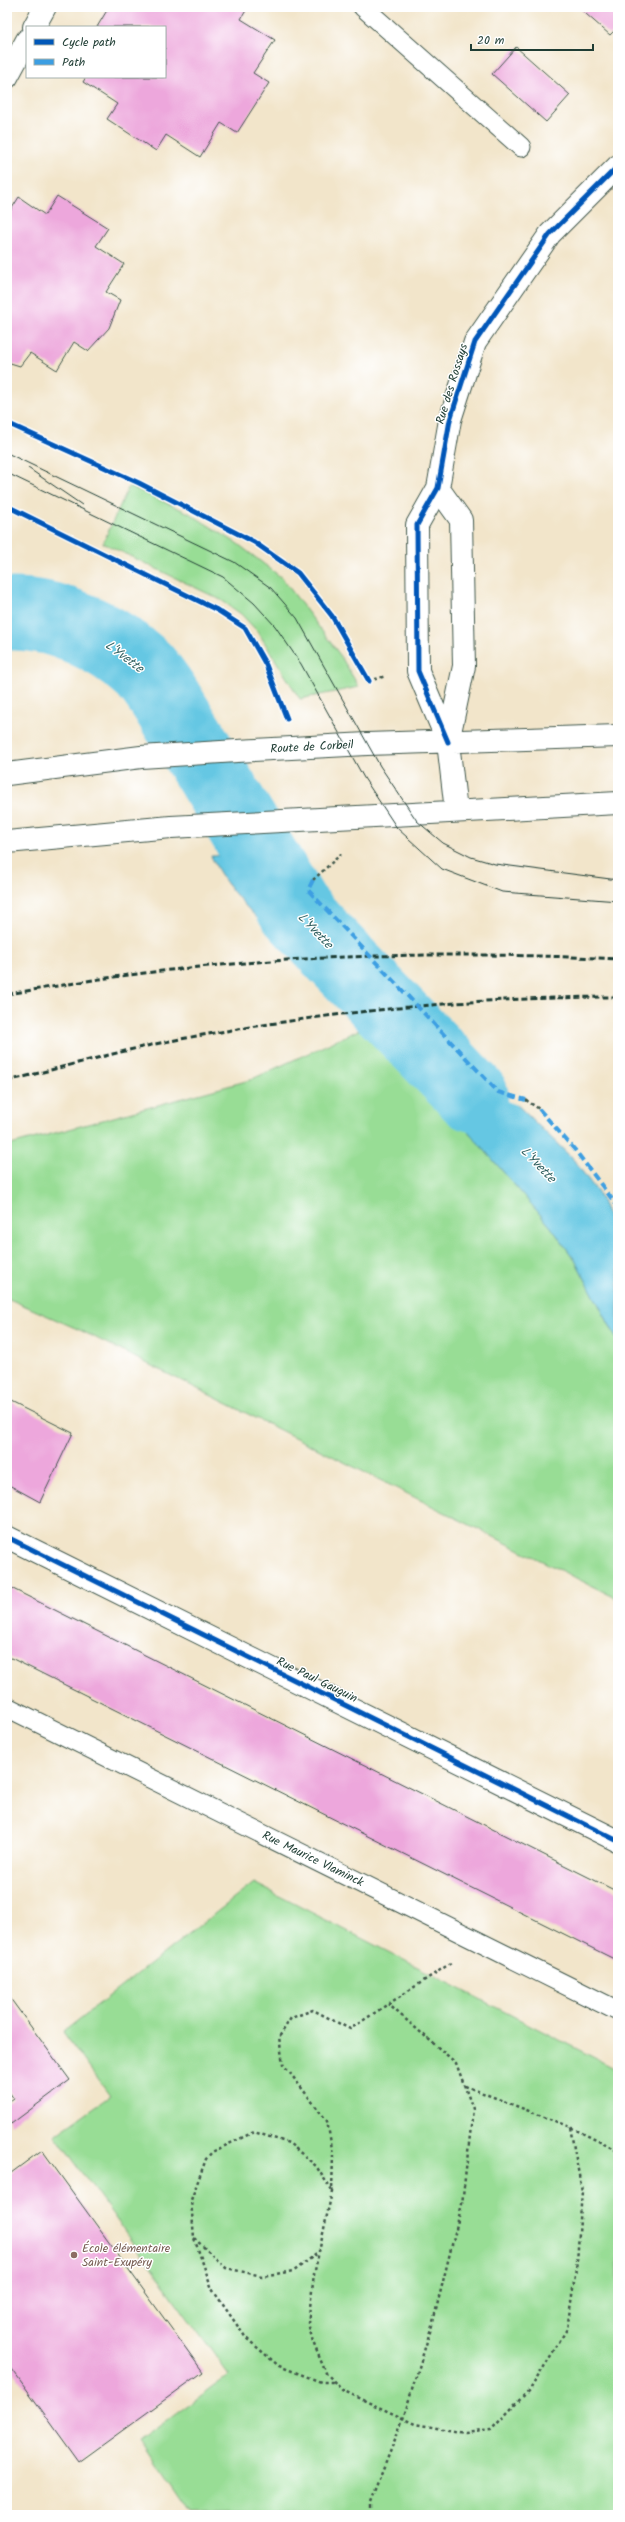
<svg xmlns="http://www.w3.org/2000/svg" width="625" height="2522" font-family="Kalam,sans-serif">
<rect width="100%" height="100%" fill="#fff"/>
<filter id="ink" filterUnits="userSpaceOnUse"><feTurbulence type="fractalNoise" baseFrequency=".025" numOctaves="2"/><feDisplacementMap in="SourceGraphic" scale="8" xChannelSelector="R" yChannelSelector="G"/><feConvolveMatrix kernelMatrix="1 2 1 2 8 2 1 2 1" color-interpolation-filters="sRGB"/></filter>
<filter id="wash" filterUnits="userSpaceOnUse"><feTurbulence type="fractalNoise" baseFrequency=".012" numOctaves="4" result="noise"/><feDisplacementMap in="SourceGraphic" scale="16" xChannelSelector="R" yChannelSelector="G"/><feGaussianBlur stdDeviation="0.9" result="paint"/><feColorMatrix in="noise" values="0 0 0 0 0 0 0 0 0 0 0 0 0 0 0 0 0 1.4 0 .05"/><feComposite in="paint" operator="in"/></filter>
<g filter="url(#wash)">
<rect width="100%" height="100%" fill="#f2e5ca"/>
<path fill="#98dd95" stroke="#5c8d64" d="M129 486 189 513 238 544 282 578 340 655 359 687 300 699 258 632 241 614 221 600 103 543Z
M363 1028 467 1130 551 1227 575 1260 618 1341V1599L82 1331 7 1298V1146L250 1080Z
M254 1883 618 2070V2515H189L139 2441 229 2375 55 2135 110 2096 63 2032Z"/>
<path fill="#65c7e3" stroke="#42828c" d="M7 591H24L52 594 93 609 147 634 174 660 197 702 140 706 103 672 49 646 7 641Z
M279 853 296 882 353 940 286 947C259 919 227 892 211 856Z
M432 1022 573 1159 599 1194 618 1239V1341L575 1260 551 1227 467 1130 363 1028Z"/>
<path fill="#f2e5ca" d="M301 884 355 939 354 941 344 943 293 889Z
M433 1020 523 1107 492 1096 419 1021Z"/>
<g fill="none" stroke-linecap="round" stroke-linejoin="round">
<path stroke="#65c7e3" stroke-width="73" d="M7 614C56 612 108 637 144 670 151 678 158 688 164 697L294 909 325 943 472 1095"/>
</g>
<g id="blocks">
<path fill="#eda7dc" d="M109 7H248L241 19 275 40 253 73 269 83 237 133 221 123 200 157 166 135 156 151 107 119 117 104 83 82 86 77H165V27H97Z
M578 7H618V27L610 35Z
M516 47 570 95 546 122 492 74Z
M57 196 108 228 96 246 124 264 106 292 120 300 109 328 88 351 74 342 57 370 30 353 20 366 7 362V216L19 197 45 215Z
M7 1400 73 1433 40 1502 7 1484Z
M7 1586 618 1892V1961L7 1656Z
M7 1994 70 2080 11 2124 7 2117V2104L14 2099 7 2089Z
M42 2150 203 2372 79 2462 7 2362V2176Z"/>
</g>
</g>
<g filter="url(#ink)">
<use href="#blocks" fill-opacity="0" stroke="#3f564a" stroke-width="1"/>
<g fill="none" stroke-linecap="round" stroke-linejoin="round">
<g stroke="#3f564a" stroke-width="21">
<path id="service" d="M363 7 521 147
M7 1707 618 2011"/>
</g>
<g stroke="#3f564a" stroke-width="24">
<path id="minor" d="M34 27 45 7
M7 77 27 40
M438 488 461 520 464 666 448 742
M448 742 418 671 417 525 438 488 450 420 475 342 550 234 618 166
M7 1537 618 1841"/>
</g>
<g stroke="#3f564a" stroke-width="24">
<path id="secondary" d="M448 742 456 811
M7 774 141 757 237 751 367 744 618 736
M7 842 171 827 618 803"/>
</g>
<path stroke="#3f564a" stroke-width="2.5" stroke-dasharray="3 3" stroke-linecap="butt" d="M369 681 386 676
M313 880 341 854
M526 1100 539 1109
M451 1963 350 2029 313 2010 291 2018 279 2037 283 2064 327 2121 333 2154 332 2192 314 2275 308 2323 313 2342 326 2373 342 2390 415 2424 465 2433 491 2430 531 2388 567 2329 577 2262 582 2191 570 2127
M465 2086 570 2127 618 2151
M332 2191 316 2166 289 2143 254 2132 212 2152 206 2159 191 2200 194 2238 212 2289 246 2338 279 2366 321 2382H335
M194 2238 226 2268 262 2276 294 2271 319 2252
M370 2515V2503L403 2419 433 2322 462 2204 473 2109 456 2063 388 2004"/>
<use href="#service" stroke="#fff" stroke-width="19"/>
<use href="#minor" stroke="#fff" stroke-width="22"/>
<use href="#secondary" stroke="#fff" stroke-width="22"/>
<path stroke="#1f3d34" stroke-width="1" d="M7 453 234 562 271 588 297 618 380 766 417 821 443 843 471 857 495 864 618 880
M28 468 82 505
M7 473 223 577 254 603 275 626 301 664 364 778 397 828 442 869 502 892 618 901"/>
<path stroke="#1f3d34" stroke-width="3" stroke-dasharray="6 3" stroke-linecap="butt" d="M7 994C48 988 88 980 129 975 290 954 455 951 618 959
M7 1081C61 1068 115 1052 170 1041 317 1013 468 997 618 997"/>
<path stroke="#3c9ee2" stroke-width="4" stroke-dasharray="8 4" stroke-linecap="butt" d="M313 880 308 890 498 1092 526 1100
M539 1109 575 1150 618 1207"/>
<g stroke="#fff" stroke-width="8">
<path id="cycleway" d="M7 423 139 483 254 542 298 573 332 616 369 681
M7 506 217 610 245 628 266 665 287 719
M448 742 418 671 417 525 438 488 450 420 475 342 550 234 618 166
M7 1537 618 1841"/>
</g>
<use href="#cycleway" stroke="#0057b8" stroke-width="5"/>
</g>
</g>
<circle fill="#8d6e63" stroke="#fff" stroke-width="1.5" cx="74" cy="2255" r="4"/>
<g text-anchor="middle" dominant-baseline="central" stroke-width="3" stroke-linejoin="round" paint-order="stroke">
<g font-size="12" fill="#1f3d34" stroke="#fff">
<text transform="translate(452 384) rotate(-73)">Rue des Rossays</text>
<text transform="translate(312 747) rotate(-3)">Route de Corbeil</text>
<text transform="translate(317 1680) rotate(26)">Rue Paul Gauguin</text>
<text transform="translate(313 1859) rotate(26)">Rue Maurice Vlaminck</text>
</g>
<g font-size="12" fill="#785e54" stroke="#fff" text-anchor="start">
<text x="82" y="2248">École élémentaire<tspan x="82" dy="14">Saint-Exupéry</tspan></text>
</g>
<g font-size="13" font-style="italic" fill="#306060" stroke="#fff">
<text transform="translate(124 657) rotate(37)">L'Yvette</text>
<text transform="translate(315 931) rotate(46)">L'Yvette</text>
<text transform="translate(538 1165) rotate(46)">L'Yvette</text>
</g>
</g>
<rect width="625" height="2522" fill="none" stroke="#fff" stroke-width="24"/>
<rect x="26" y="26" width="140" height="52" fill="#ffffff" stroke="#a5b1ae"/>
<rect x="34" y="39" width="20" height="6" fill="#0057b8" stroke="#a5b1ae"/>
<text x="62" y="46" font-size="12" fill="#1f3d34">Cycle path</text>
<rect x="34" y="59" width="20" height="6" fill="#3c9ee2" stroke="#a5b1ae"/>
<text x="62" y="66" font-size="12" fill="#1f3d34">Path</text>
<path d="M471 44v6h122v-6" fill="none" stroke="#1f3d34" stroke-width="2"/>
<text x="477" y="44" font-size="12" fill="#1f3d34" stroke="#ffffff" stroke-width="3" paint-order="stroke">20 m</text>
</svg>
